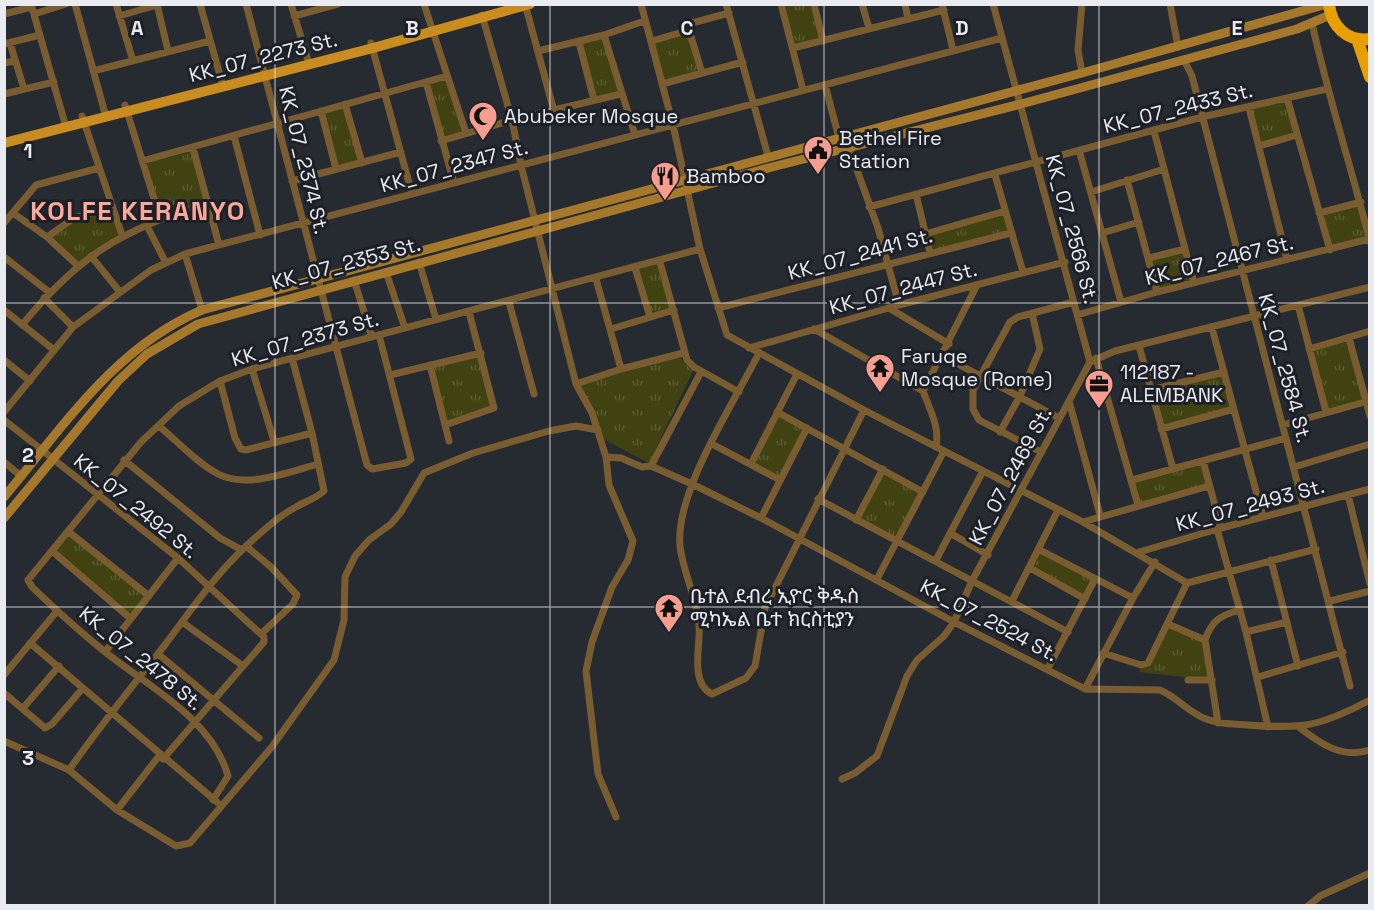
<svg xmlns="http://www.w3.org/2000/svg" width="1374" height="910" font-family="'Space Grotesk','Noto Sans Ethiopic',sans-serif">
<defs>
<pattern id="park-tufts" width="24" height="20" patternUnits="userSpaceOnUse" patternTransform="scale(1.5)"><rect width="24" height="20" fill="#414211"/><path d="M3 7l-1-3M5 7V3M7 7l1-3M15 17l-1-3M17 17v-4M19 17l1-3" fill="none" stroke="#5c5d34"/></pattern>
</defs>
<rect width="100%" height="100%" fill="#262a31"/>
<path fill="url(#park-tufts)" d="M781 5H814L823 41 793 48Z
M689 30 702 73 662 84 652 41Z
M604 35 621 94 594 100 579 42Z
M447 76 466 133 441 141 426 82Z
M1287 98 1297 135 1259 146 1249 108Z
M345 104 362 163 336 169 321 111Z
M193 148 206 203 160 218 142 161Z
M1361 202 1369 239 1330 250 1319 213Z
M111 207 122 235 77 265 47 237 73 217Z
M1005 211 1011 233 930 253 925 234Z
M1185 249 1194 283 1157 292 1149 258Z
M660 262 674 310 650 317 635 268Z
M1349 338 1365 402 1326 412 1309 349Z
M678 351 683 362 693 371 649 463 601 438 573 382Z
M481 353 494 408 445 425 430 365Z
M1224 372 1234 409 1161 429 1151 390Z
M777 412 807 428 780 480 751 464Z
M1203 461 1209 486 1138 505 1132 480Z
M883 469 923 492 897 541 857 520Z
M69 532 149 596 130 618 52 551Z
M1040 550 1095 579 1085 599 1030 568Z
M1168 624 1205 640 1212 680 1139 672Z"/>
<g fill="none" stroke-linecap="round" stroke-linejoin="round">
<path stroke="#7a5c31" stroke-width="7" d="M31 4 66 127
M75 4 106 117
M116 4 133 61
M157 4 168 51
M200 4 223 86
M246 4 367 465 372 469 406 463 411 459 379 335
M291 4 309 64
M424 4 466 133
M525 4 554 111
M641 4 673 125 700 249 727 335 864 410 1083 522 1187 583
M726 4 768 156
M781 4 803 90
M814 4 823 41
M862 4 869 28
M905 4 908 19
M942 4 953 50
M993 4 1090 362
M1082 4 1078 50 1082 73
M1170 4 1178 47
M4 14 32 7
M34 14 66 4
M482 15 512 120 521 165 576 384 592 413 606 457 609 485 633 541 628 560 612 587 592 642 586 671 598 774 616 817
M119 16 157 5
M294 16 338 4
M1312 23C1328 97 1352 169 1370 242
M689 30 702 73
M689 30 692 23 729 13
M604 35 635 135
M652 41 689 30
M579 42 594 100
M10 43 24 89
M371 43 412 194
M4 44 40 35
M793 48 944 10
M538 51 604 35 644 21
M1184 60 1192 76 1350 686
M4 63 15 61
M93 71 210 41
M426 82 454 183
M662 84 743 62
M825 85 839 138
M4 94 54 82
M1287 98 1330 250
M345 104 362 163
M125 105 160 218
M1249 108 1287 259
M321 111 336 169
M82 116 122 235
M1154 131 1194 283
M234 136 260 235
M441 141 512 120 621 94
M1259 146 1297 135
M193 148 219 245
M849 148 878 228 899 305
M1079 150 1121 302
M142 161 447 76
M995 175 1023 272
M1127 180 1157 292
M292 181 401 152
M1091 192 1164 169
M916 194 930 253
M869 207 1202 117 1327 89
M13 213 47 237 77 265
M1319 213 1361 202
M4 223 36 185 99 168
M146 224 166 263
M1102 233 1139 222
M925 234 1005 211
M47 237 74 218 111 207
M185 254 202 310
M91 256 120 292
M4 257 49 292
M1149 258 1185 249
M419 262 436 319
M660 262 687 360 694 367 739 392
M635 268 650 317
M386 272 405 328
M596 279 621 369
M354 280 372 337
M44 298 73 327
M509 302 534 394
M1298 305 1326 412
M718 308 1011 233
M889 308 949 344
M4 310 54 350
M1077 315 1157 292 1369 239
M22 325C80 254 120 232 206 203
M1212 328 1263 517
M611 329 674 310
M814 329 923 391
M1349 338 1370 416
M1139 346 1173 469
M749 348 899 305 1065 262
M1309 349 1370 331
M759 353C734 403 675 491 680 546 683 572 698 602 699 626 701 645 689 683 712 694L746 678 755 666 765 608 864 410
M943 356 1059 418
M1096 358 1138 505
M4 360 30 381
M430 365 449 441
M252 369 274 441
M390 375 481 353
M220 381 235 438 241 449 246 450 312 433
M576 384 621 369 683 353
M1151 390 1224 372
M923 391 977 285
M923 391C930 410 940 427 936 447
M1069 401 1100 515
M4 412 73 327 151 270 185 254 1002 38
M777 412 923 492
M4 420 178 558 264 637V642L163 759
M445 425 494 408 469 312
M1283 425 1365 402
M159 426C177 441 197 463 218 474 247 489 289 472 318 464
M1161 429 1234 409
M1000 432 1020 396 1040 349 1032 313
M712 444 780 480
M1041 452 979 420 973 409V390L1010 322 1018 317 1074 302
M606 457 621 458 642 467 651 466 692 484 761 518 954 622 1085 689 1160 690C1177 697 1189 713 1206 719 1219 724 1233 724 1247 725 1303 729 1319 727 1370 700
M124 460 220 538 242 550
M1203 461 1221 528
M4 462 22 477
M751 464 797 374
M651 466 701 372
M1294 467 1370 444
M1132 480 1286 438
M1348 495 1370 584
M818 499 1068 632
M761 518 807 428
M856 520 883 469
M1083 522 1209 486
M1217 529 1246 632 1268 727
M69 532 149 596
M950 533 988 555
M246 546 271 567 297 595 293 604 262 633
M1040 550 1133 598
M52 551 130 618
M1139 552 1221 528 1370 489
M936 560 983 471
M1271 560 1298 666
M1030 568 1085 599
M877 579 944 451
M1187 583 1316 549
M1012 601 1058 510
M1330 601 1370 591
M182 622 243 666
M1168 624 1205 640 1218 723
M1246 632 1287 622
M1205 640C1212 620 1220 616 1239 610
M30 643 217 802
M105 652 178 558
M1103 653 1141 665 1148 663 1187 583
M158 654 259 738
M1047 670 1095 579
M4 675 57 611
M1258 677 1343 652
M1188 680H1212
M1085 689 1133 598 1155 562
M4 693 45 728 52 724 83 688
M24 707 59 666
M1300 728C1321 744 1342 759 1370 750
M4 741 69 770 117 810 176 846 190 843 271 748 334 660 344 620 345 577 355 556 369 540 391 524 401 512 424 473 473 453 549 431 576 426 598 430
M69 770C99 727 132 687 164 646 189 613 212 579 242 550 258 535 277 517 296 507 306 501 315 499 324 491L312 433 292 358
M842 779 855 773 877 756 907 676 917 660 944 636 954 622 972 581 1090 362 1115 351 1370 287
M213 800 228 776C212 718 147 686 104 651 79 631 55 609 32 587L28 580 141 442 179 406 220 381 252 369 700 249
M117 810 159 756
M1308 906 1320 896 1370 873"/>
<path stroke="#a6782c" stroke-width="9" d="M4 497C63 427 115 347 202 310L1082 73 1327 4
M4 518 118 381 147 354 198 324 772 167 1021 104 1297 29 1330 15"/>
<path stroke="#c98c21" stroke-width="10" d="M4 143 373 48 530 4"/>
<path stroke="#e89f03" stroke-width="12" d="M1329 4C1331 26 1347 42 1370 39
M1357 39 1370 77"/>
</g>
<path fill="none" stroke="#e9ebf0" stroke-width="1.5" stroke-opacity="0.55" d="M275 4V906M550 4V906M824 4V906M1099 4V906M4 303H1370M4 607H1370"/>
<defs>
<g id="mosque-pin" transform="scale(1.5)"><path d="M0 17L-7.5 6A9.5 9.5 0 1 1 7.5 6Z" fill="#f59d8e" stroke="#1d2027"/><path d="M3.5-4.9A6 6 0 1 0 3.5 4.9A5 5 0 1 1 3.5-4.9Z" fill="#111"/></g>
<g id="civic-pin" transform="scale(1.5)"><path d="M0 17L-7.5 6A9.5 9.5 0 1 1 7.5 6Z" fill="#f59d8e" stroke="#1d2027"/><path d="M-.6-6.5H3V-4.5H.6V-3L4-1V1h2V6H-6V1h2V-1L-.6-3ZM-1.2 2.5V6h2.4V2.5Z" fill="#111"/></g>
<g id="restaurant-pin" transform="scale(1.5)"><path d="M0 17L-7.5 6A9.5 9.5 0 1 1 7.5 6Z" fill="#f59d8e" stroke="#1d2027"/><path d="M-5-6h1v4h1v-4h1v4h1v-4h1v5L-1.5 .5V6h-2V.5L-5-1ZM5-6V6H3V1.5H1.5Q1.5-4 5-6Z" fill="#111"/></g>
<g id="temple-pin" transform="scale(1.5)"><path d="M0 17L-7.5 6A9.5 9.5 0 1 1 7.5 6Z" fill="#f59d8e" stroke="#1d2027"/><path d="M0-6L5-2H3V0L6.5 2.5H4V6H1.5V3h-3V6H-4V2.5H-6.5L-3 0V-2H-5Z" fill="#111"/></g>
<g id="office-pin" transform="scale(1.5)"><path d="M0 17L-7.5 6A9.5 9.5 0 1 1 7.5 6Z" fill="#f59d8e" stroke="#1d2027"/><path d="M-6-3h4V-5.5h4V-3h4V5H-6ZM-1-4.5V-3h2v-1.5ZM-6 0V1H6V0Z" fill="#111"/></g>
</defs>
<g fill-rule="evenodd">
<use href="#mosque-pin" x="483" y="116"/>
<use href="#civic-pin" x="818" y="150"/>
<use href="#restaurant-pin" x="665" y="176"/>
<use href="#temple-pin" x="880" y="368"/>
<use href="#office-pin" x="1099" y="384"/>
<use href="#temple-pin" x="669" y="608"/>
</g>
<g text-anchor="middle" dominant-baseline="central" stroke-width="6" stroke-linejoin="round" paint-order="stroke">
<g font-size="20" fill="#e9ebf0" stroke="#1d2027">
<text transform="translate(263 57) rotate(-14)">KK_07_2273 St.</text>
<text transform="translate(1178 108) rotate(-14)">KK_07_2433 St.</text>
<text transform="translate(304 160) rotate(76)">KK_07_2374 St.</text>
<text transform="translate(454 166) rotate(-15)">KK_07_2347 St.</text>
<text transform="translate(1072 229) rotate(75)">KK_07_2566 St.</text>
<text transform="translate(860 254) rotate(-15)">KK_07_2441 St.</text>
<text transform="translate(1219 260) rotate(-14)">KK_07_2467 St.</text>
<text transform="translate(346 263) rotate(-15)">KK_07_2353 St.</text>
<text transform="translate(903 288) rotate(-15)">KK_07_2447 St.</text>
<text transform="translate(305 339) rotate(-16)">KK_07_2373 St.</text>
<text transform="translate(1285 368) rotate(75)">KK_07_2584 St.</text>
<text transform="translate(1010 476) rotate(-62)">KK_07_2469 St.</text>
<text transform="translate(1250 505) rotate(-15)">KK_07_2493 St.</text>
<text transform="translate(136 506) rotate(39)">KK_07_2492 St.</text>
<text transform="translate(989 620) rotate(28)">KK_07_2524 St.</text>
<text transform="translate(141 658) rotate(39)">KK_07_2478 St.</text>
</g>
<g font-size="20" fill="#e9ebf0" stroke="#1d2027" text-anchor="start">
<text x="504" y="116">Abubeker Mosque</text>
<text x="839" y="138">Bethel Fire<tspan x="839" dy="23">Station</tspan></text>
<text x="686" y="176">Bamboo</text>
<text x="901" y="356">Faruqe<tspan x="901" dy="23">Mosque (Rome)</tspan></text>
<text x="1120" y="372">112187 -<tspan x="1120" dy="23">ALEMBANK</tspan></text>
<text x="690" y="596">ቤተል ደብረ ኢዮር ቅዱስ<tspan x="690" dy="23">ሚካኤል ቤተ ክርስቲያን</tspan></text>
</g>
<g font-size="26" font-weight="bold" letter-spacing="1.5" fill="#faa899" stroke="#1d2027">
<text x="138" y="211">KOLFE KERANYO</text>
</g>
</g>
<g font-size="20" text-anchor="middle" font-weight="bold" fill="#e9ebf0" stroke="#1d2027" stroke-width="6" stroke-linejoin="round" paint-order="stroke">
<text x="137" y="35">A</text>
<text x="412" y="35">B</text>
<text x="687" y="35">C</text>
<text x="962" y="35">D</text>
<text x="1237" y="35">E</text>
<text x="28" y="158">1</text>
<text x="28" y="462">2</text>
<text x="28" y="765">3</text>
</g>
<rect width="1374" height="910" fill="none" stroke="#e9ebf0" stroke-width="12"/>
</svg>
